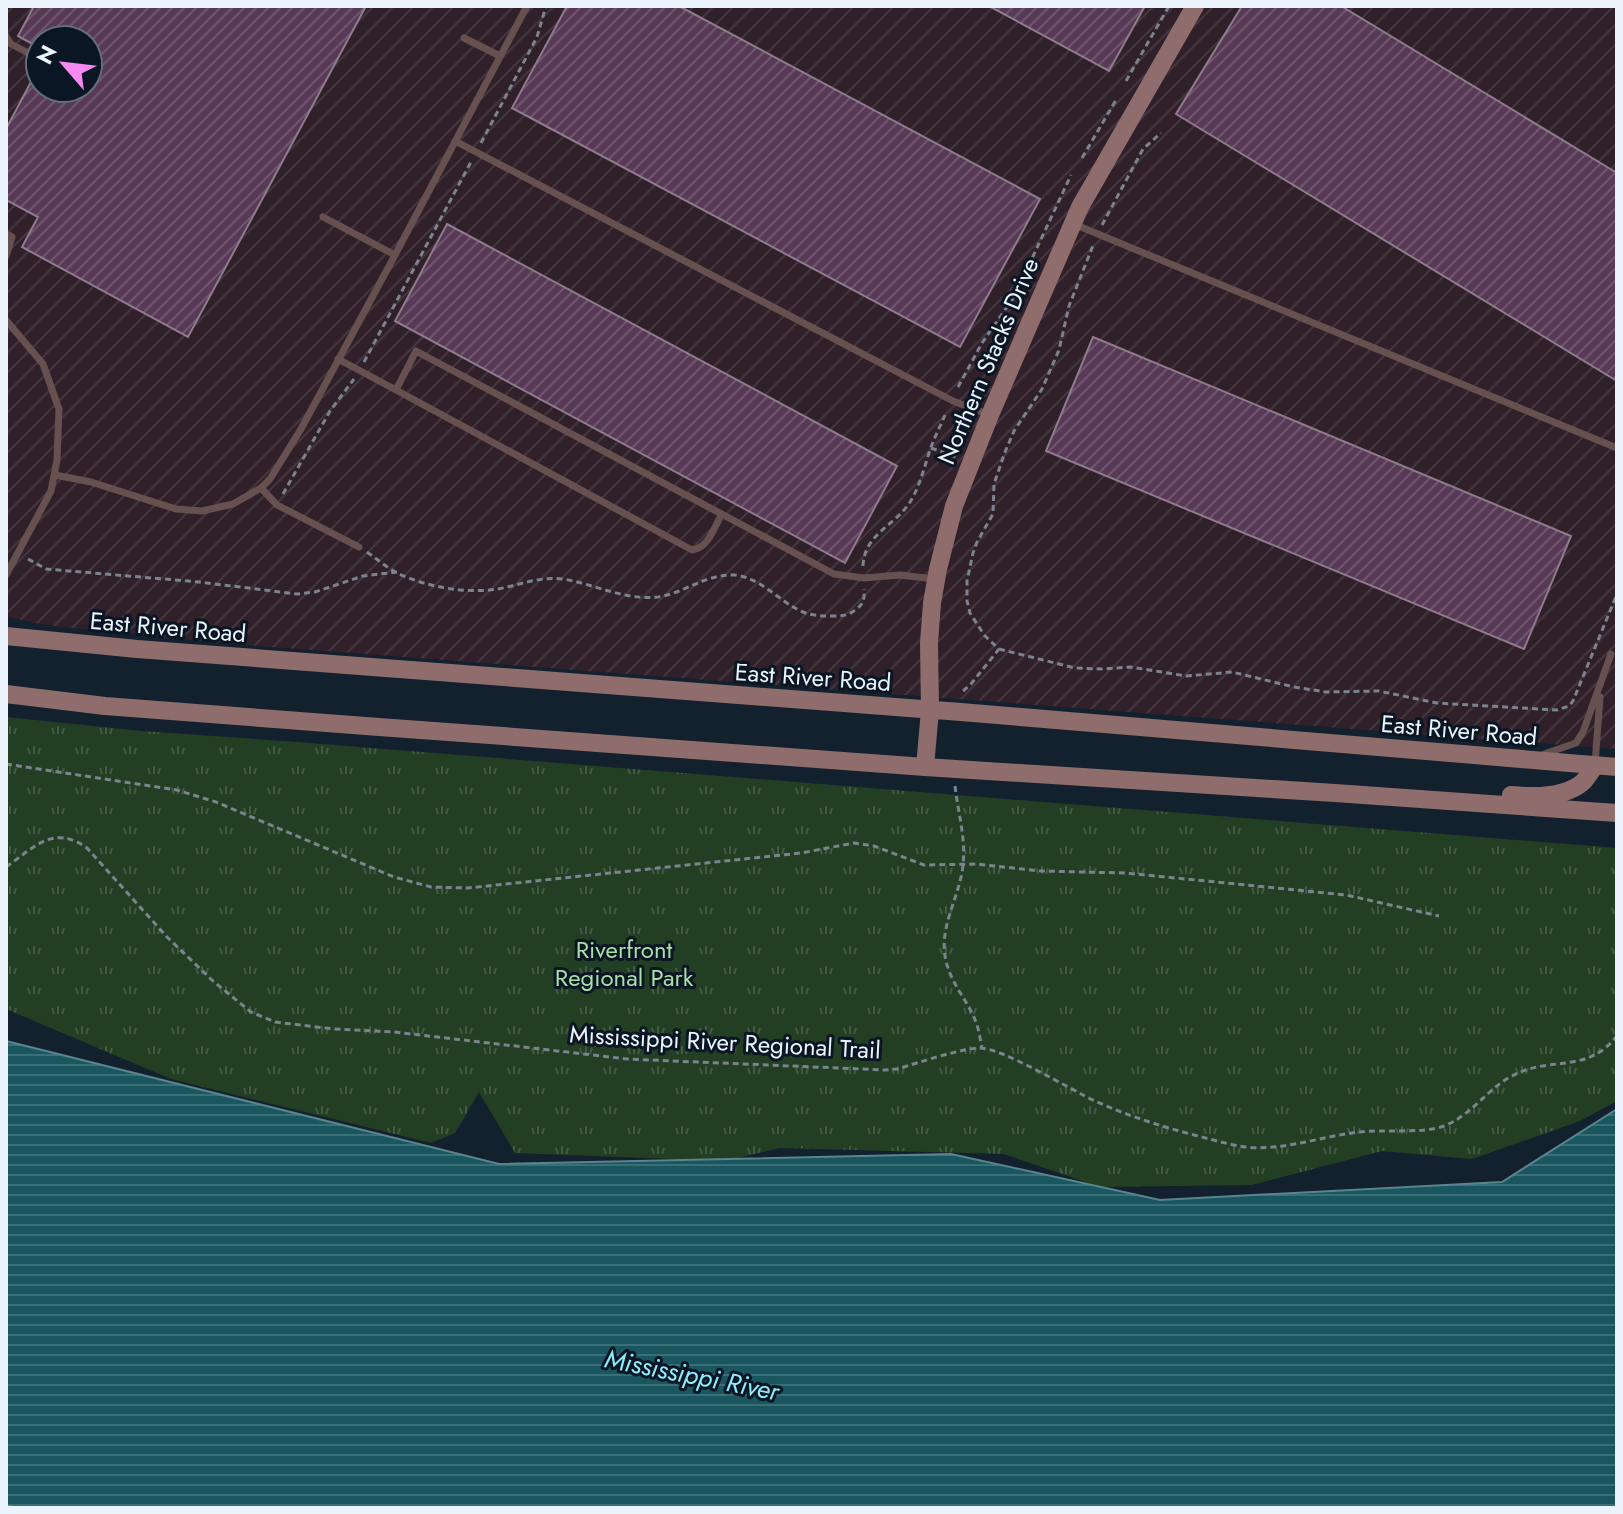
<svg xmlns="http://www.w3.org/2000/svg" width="1623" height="1514" font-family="Jost,sans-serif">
<defs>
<pattern id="industrial-furrows" width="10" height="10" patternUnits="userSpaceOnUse" patternTransform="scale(2)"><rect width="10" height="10" fill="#30202a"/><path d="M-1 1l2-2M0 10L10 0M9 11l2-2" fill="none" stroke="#44363f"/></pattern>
<pattern id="park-tufts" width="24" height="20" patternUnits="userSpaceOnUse" patternTransform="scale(2)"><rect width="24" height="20" fill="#233f23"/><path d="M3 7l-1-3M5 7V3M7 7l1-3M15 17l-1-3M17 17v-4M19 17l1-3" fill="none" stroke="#435b44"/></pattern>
<pattern id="water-rules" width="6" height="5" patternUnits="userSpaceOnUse" patternTransform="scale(2)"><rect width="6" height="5" fill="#19565f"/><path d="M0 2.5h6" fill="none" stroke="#3b6f77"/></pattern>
<pattern id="building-hatch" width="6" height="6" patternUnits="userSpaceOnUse" patternTransform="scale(2)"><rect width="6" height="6" fill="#583956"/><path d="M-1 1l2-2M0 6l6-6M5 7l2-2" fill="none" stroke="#70566f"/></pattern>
</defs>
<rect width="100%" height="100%" fill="#13202d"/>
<path fill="url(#industrial-furrows)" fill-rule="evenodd" d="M6 6H1617V749L232 644 52 626 6 617ZM40 40H88V88H40Z"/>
<path fill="url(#park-tufts)" d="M6 717 142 731 297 742 1617 848V1101L1580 1121 1472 1159 1382 1151 1252 1185 1100 1187 1004 1154 779 1148 726 1161 515 1153 479 1092 455 1133 431 1143 171 1079 6 1009Z"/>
<path fill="url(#water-rules)" stroke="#58858e" stroke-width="2" d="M6 1041 499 1164 951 1154 1160 1200 1502 1182 1617 1109V1508H18L6 1505Z"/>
<path fill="url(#building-hatch)" stroke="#8e7c8c" stroke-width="2" d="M34 6H366L188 337 22 247 38 217 6 200V129L40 65V88H88V40H40V48L18 36Z
M567 6H679L1040 199 960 347 512 108Z
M989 6H1145L1109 71Z
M1242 6H1341L1617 173V381L1176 114Z
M447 224 897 466 845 563 395 321Z
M1093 337 1571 536 1524 649 1046 451Z"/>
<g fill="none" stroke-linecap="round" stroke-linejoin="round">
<path stroke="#79848f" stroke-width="3" stroke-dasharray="6 4" stroke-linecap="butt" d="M1126 81 1169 6
M481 143 537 37 546 6
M1082 158 1116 100
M1102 225 1143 149 1161 133
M364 362 472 160
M958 387 982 343 1014 297 1071 175
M931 448 956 457
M283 494 330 411 354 379
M367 552C377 559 386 567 397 573 427 587 465 594 498 589 520 585 540 576 563 579 594 584 626 601 658 597 685 593 705 574 734 575 761 577 779 602 803 612 813 616 822 616 832 616 841 616 848 616 855 610 863 605 865 599 864 589
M28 559 46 569 199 582 297 594 315 592 363 576 397 572
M863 566C864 534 895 526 910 502 920 486 924 468 930 450 934 438 940 427 945 415
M999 649 1075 668 1103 669 1131 667 1186 676 1232 672 1294 687 1326 692 1379 691 1437 703 1557 710 1569 706 1573 701 1617 594
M963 691 971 684 999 649 985 636 977 624 970 613 967 601V581L973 553 977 542 993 514 994 484 1005 452 1014 431 1042 389 1059 350 1069 306 1094 243
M6 764 177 790 216 802 394 877 431 887 468 888 801 853 854 843 874 846 924 865 976 864 1040 871 1125 873 1216 882 1346 895 1439 916
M955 786C958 813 966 838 963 865 960 896 940 924 945 956 949 982 967 999 976 1022 979 1030 980 1039 982 1047
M6 867C35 847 53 824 87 848L167 937 213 981 251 1012 275 1022 334 1029 394 1032 627 1059 885 1070 897 1069C921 1062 955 1050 979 1048 1001 1047 1071 1090 1095 1101 1128 1116 1163 1127 1198 1136 1214 1140 1230 1145 1246 1147 1284 1151 1322 1136 1360 1132 1384 1129 1423 1134 1444 1126 1472 1115 1487 1089 1512 1076 1550 1055 1586 1075 1617 1036"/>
<path stroke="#665150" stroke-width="7" d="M6 36 11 44 36 57
M464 38 500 56
M455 141 953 401 987 414
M323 217 395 255
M1076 225 1617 448
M6 234 12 237 6 256
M6 320 43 364 59 409 57 460 51 491 6 575
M338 359 396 390 416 351 834 574 864 578 900 575 934 579
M396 390 692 550C709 548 714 527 722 514
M55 475 91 482 176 509 202 511 233 504 261 488 270 479 301 429 395 255 527 6
M261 488 277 505 359 547
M1544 754 1576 743 1583 732 1611 654
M1595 764 1600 697"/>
<path stroke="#8e6d6c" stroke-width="18" d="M6 636 137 649 961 712 1617 767
M6 694 105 706 379 727 925 767 1335 793 1617 813
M925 767 930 710 929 643 932 603 938 569 954 506 990 415 1080 207 1195 6
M1511 795C1532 797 1565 798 1583 782 1587 778 1591 771 1595 766"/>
</g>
<g text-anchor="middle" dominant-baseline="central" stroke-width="6" stroke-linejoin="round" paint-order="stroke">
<g font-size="24" fill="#ebf4fd" stroke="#0a1623">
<text transform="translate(988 361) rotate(-67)">Northern Stacks Drive</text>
<text transform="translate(168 627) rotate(5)">East River Road</text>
<text transform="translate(813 677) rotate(4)">East River Road</text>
<text transform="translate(1459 730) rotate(5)">East River Road</text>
<text transform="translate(725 1042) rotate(3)">Mississippi River Regional Trail</text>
</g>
<g font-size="24" fill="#aadfa9" stroke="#0a1623">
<text x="624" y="949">Riverfront<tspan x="624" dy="28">Regional Park</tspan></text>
</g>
<g font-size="26" font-style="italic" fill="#8eecfc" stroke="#0a1623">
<text transform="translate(692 1375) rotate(11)">Mississippi River</text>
</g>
</g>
<rect width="1623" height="1514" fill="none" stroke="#ebf4fd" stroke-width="16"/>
<g transform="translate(64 64) rotate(298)"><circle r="38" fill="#0a1623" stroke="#646f7a" stroke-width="2"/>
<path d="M0-6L14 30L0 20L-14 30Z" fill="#f589ef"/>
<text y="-12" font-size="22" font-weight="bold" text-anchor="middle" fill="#ebf4fd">N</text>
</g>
</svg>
